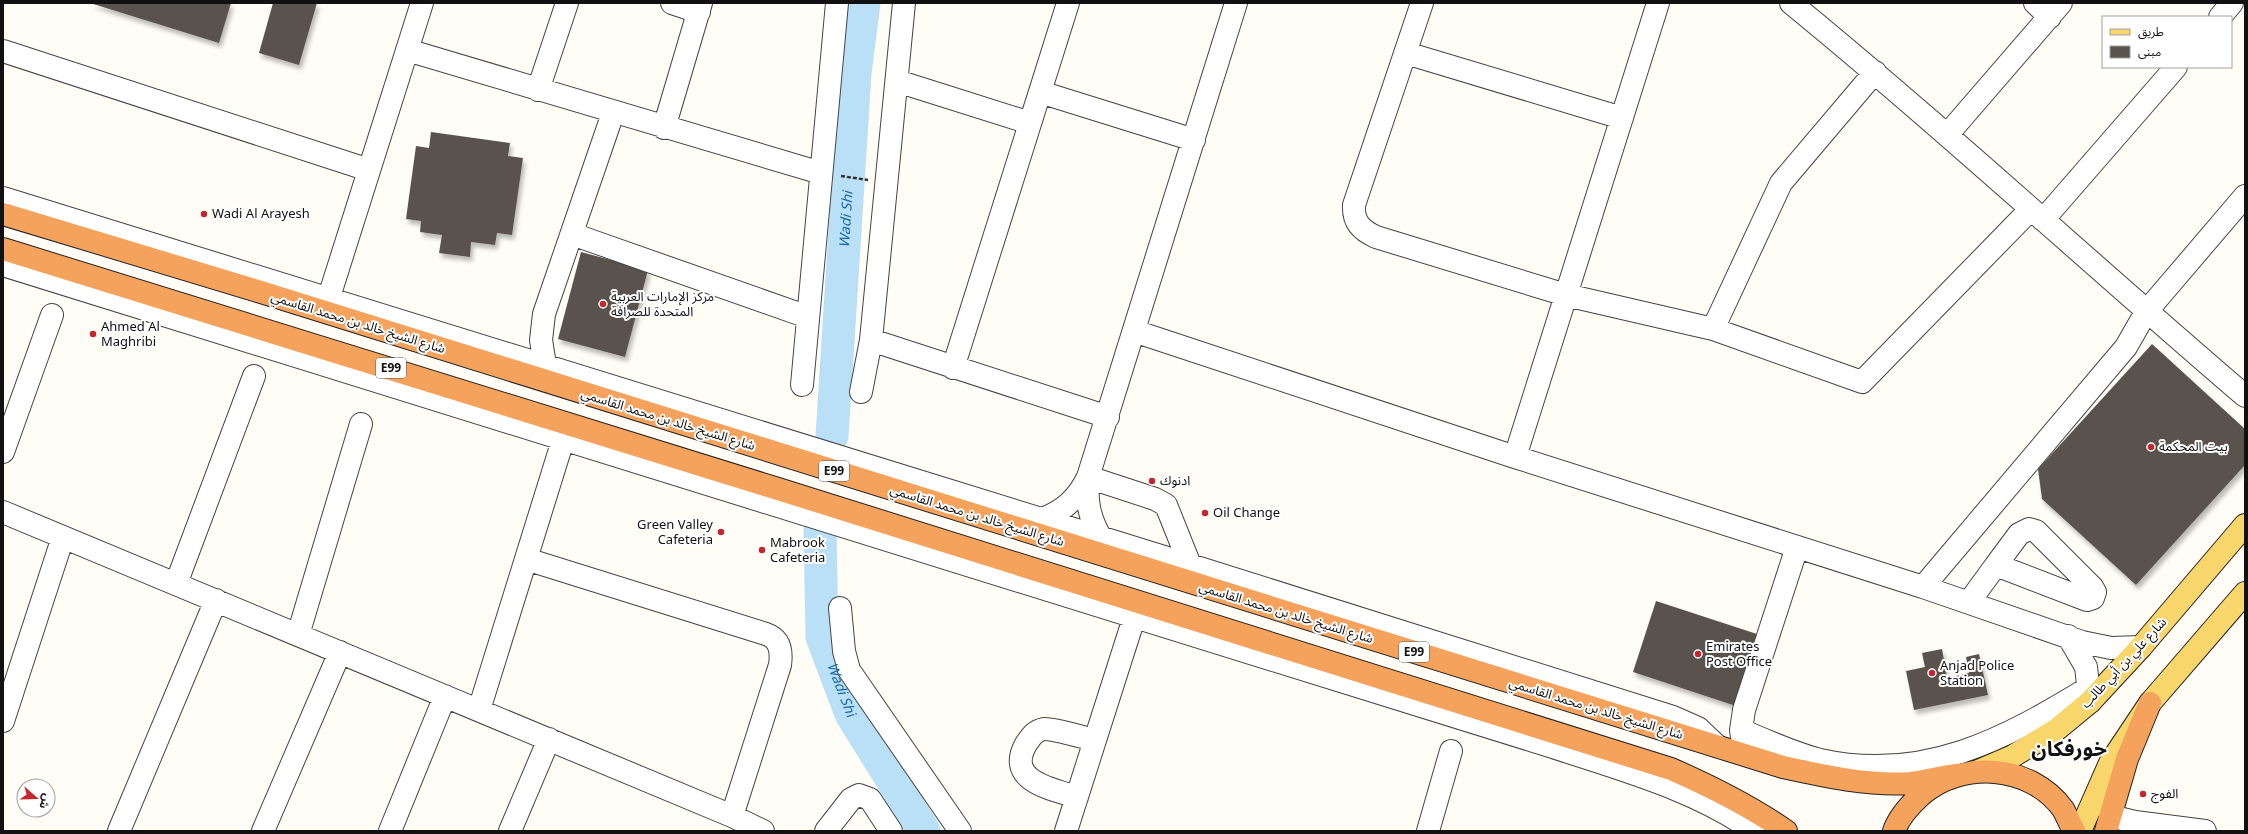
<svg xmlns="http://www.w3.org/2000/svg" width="2248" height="834" font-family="Georgia,'Noto Sans Arabic',serif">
<defs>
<filter id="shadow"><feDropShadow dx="2.5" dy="4.5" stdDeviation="2" flood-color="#0004"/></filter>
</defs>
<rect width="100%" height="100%" fill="#fffdf5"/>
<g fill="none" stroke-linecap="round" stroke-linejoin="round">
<g stroke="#b9e0f7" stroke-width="33">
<path id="s1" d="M832 436 855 73 864 3"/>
<path id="s2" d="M820 529 822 637 851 714 924 831"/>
</g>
</g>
<path fill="#5a524d" filter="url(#shadow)" d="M90 3H231L219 43Z
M273 3H317L299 65 259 53Z
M431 132 510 143 508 156 523 158 512 235 497 233 495 245 471 242 470 257 439 253 442 235 420 232 421 221 406 219 416 146 429 148Z
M581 252 648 270 625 357 558 339Z
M2152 344 2245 429V465L2136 585 2042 499 2038 469Z
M1656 601 1763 636 1739 707 1633 672Z
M1942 649 1947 678 1969 673 1966 657 1979 654 1988 695 1914 710 1906 671 1925 667 1922 653Z"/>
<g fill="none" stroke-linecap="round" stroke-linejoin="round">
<g stroke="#444" stroke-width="24">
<path id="minor" d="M672 3 699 12
M1422 3 1354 205C1353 222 1361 230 1376 237L1566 295 1713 329 1862 382 2030 210
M1791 3C1946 130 2093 266 2245 396
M2035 3 2050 17
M2220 17 2232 3
M407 50 821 173
M3 51 369 170
M1406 53 1622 118
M897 81 1030 123
M538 90 567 3
M1040 92 1194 140
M664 128 701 3
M1947 135 2061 3
M3 198 1190 565 1673 717 1698 728 1717 746
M2043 220 2176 67
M572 234 808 317
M3 265 1553 747C1622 770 1694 789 1754 831
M329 297 422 3
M1713 329 1781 183 1875 72
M1134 331 1515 457 1923 587 2082 642 2111 648 2141 647
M871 340 1108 417
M545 365 541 340 544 314 613 113
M953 368 1068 3
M802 385 837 3
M861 392 871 340 904 3
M3 452 52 315
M1515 457 1658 3
M1088 477 1155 499 1166 505 1190 565
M1088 477C1086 500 1089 518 1101 538
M3 512 732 816 763 831
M1042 519C1064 511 1078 498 1088 477L1236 3
M2029 529 2036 531 2092 587 2095 592 2093 598 2087 600 1996 565 2019 534Z
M526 559 766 634C780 639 782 651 780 665L732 816
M176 584 254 376
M1923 587 2126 347 2146 312 2245 196
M1969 602 1996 565
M840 608 844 651 849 670 960 831
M298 635 361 424
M2068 636 2086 667 2090 702
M479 710 563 440
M3 721 63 537
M1741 730C1767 741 1793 753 1820 760 1924 783 2005 739 2090 687
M1743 745 1741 730 1744 710 1797 547
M1077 797C1052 789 1005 781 1026 744 1031 737 1034 731 1044 729 1053 728 1084 738 1095 740
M2110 816 2135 822 2205 831
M119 831 216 600
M263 831 340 652
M390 831 445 696
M510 831 549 739
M826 831 851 799 859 795 870 799 891 831
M1066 831 1134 618
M1428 831 1451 751"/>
</g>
<g stroke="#222" stroke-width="24">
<path id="major" d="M1978 771 2013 756 2056 730 2090 702 2141 647 2245 525
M2080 831 2110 763 2150 703 2245 593"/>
</g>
<g stroke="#222" stroke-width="24">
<path id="highway" d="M3 214 261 292 1783 767C1824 776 1869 786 1911 783 1926 781 1941 777 1956 775
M3 249 778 489 1671 769C1712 787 1750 806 1786 831
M1894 831C1899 817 1911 804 1921 795 1962 760 2030 764 2063 809 2067 816 2070 824 2074 831
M2106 831 2127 759 2150 703"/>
</g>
<path stroke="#333" stroke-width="2.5" stroke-dasharray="4 2" stroke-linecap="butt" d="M841 176 868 180"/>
<use href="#minor" stroke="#fff" stroke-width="22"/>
<use href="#major" stroke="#f9d66b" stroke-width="22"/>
<use href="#highway" stroke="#f5a25d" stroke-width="22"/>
</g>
<g fill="#c4262e" stroke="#fff" stroke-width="1.5">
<circle cx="204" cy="214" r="4"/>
<circle cx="603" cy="304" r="4"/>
<circle cx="93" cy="334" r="4"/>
<circle cx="2151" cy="447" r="4"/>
<circle cx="1152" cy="481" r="4"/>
<circle cx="1205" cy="513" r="4"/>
<circle cx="721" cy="532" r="4"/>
<circle cx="762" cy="550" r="4"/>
<circle cx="1698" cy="654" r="4"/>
<circle cx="1932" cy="673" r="4"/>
<circle cx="2143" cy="794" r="4"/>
</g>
<g text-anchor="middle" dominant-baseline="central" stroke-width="4" stroke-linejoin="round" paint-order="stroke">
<g fill="#fff" stroke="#585858" stroke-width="1">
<rect x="376" y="358" width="30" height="20" rx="3"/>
<rect x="819" y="461" width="30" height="20" rx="3"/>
<rect x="1399" y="642" width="30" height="20" rx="3"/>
</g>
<g font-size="12" font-weight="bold" fill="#111">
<text x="391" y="368">E99</text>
<text x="834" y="471">E99</text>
<text x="1414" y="652">E99</text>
</g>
<g font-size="13" fill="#111" stroke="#fff" text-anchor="start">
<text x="212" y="214">Wadi Al Arayesh</text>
<text x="611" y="297">مركز الإمارات العربية<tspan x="611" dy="15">المتحدة للصرافة</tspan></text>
<text x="101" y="327">Ahmed Al<tspan x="101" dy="15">Maghribi</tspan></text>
<text x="2159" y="447">بيت المحكمة</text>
<text x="1160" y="481">ادنوك</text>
<text x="1213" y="513">Oil Change</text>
<text x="713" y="525" text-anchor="end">Green Valley<tspan x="713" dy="15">Cafeteria</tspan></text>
<text x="770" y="543">Mabrook<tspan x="770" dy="15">Cafeteria</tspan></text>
<text x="1706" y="647">Emirates<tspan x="1706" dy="15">Post Office</tspan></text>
<text x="1940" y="666">Anjad Police<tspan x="1940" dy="15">Station</tspan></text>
<text x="2151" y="794">الفوج</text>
</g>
<g font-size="13" fill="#111" stroke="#fff">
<text transform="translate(358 323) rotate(17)">شارع الشيخ خالد بن محمد القاسمي</text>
<text transform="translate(668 420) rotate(17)">شارع الشيخ خالد بن محمد القاسمي</text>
<text transform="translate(977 516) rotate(17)">شارع الشيخ خالد بن محمد القاسمي</text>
<text transform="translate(1286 613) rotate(17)">شارع الشيخ خالد بن محمد القاسمي</text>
<text transform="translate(2124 663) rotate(-47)">شارع علي بن أبي طالب</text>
<text transform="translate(1596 709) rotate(17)">شارع الشيخ خالد بن محمد القاسمي</text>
</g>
<g font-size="14" font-style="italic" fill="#1768a6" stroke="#fff">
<text stroke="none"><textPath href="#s1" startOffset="217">Wadi Shi</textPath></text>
<text stroke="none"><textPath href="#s2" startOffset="164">Wadi Shi</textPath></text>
</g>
<g font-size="21" font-weight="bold" fill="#111" stroke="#fff">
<text x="2069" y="749">خورفكان</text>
</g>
</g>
<rect width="2248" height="834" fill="none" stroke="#111111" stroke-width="8"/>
<rect x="2102" y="16" width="130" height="52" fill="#ffffff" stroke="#a0a0a0"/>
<rect x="2110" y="29" width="20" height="6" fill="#f9d66b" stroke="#a0a0a0"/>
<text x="2138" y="36" font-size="12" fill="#111111">طريق</text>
<rect x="2110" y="46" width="20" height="12" fill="#5a524d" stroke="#a0a0a0"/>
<text x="2138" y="56" font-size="12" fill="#111111">مبنى</text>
<g transform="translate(36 798) rotate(110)"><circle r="19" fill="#ffffff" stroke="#a0a0a0"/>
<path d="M0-3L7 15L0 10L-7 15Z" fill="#c4262e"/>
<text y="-6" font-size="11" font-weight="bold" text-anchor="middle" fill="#111111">ش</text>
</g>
</svg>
